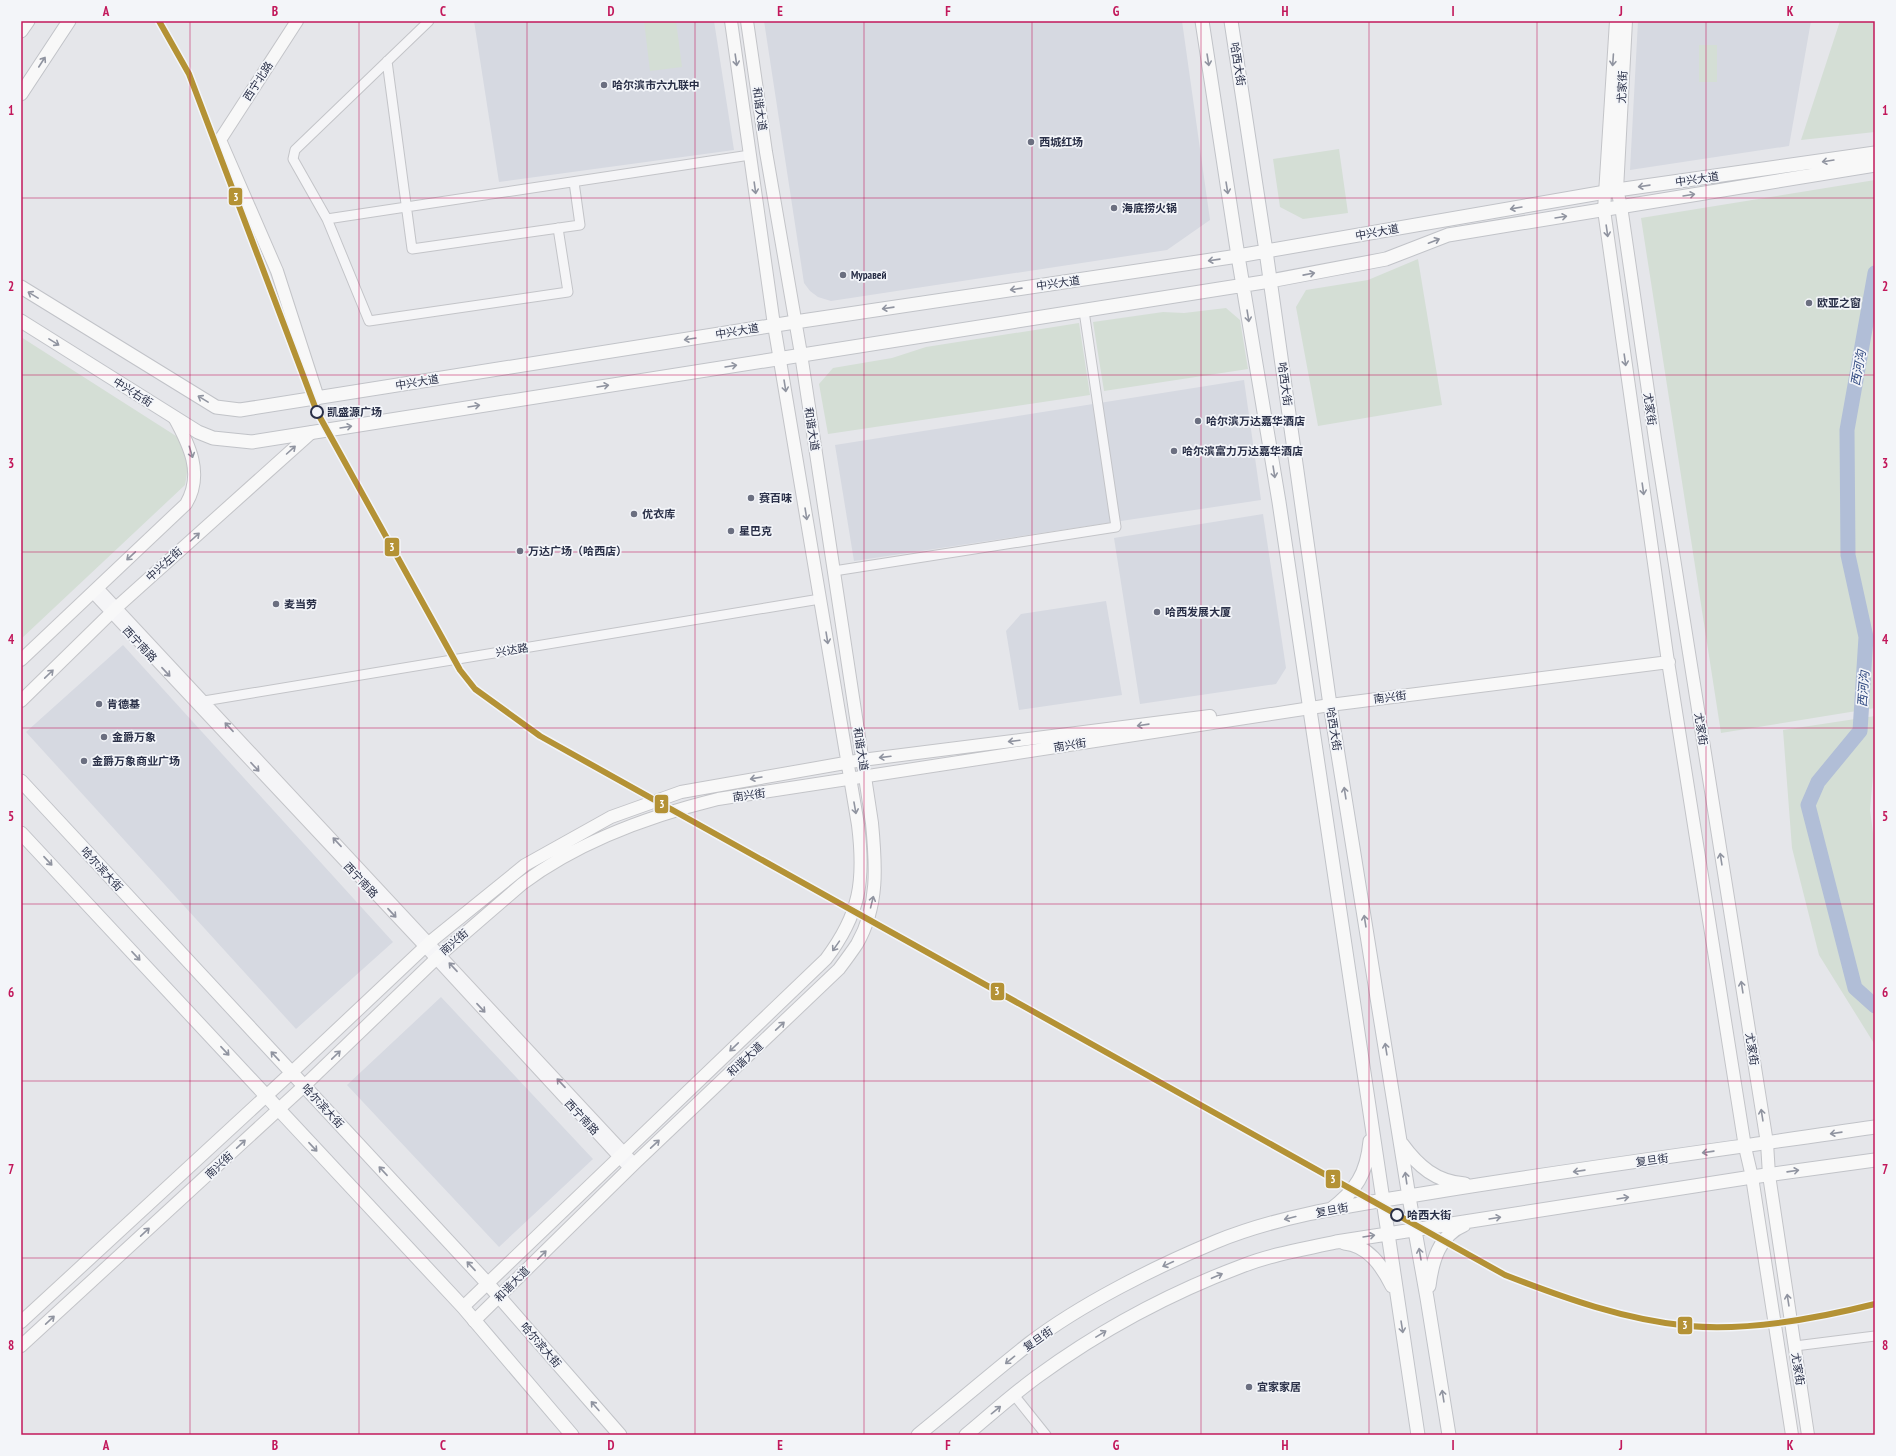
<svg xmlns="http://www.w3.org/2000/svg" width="1896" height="1456" font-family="'PT Sans Narrow','Noto Sans SC',sans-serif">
<rect width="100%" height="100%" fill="#e5e6ea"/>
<path fill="#d6d9e1" d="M474 21H714L734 150 499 182Z
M764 21H1182L1210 220 1167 250 831 301 818 297 810 291 804 283Z
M1638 21H1811L1789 146 1630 170Z
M1244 380 1261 500 854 561 835 445Z
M1263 514 1286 668 1276 684 1140 704 1114 538Z
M1106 601 1122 695 1019 710 1006 631 1021 614Z
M123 645 393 942 296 1029 26 732Z
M441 997 593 1159 499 1247 347 1085Z"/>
<path fill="#d4ded5" d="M644 21H676L682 67 650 71Z
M1840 21H1875V132L1801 140Z
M1699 45H1717V82H1699Z
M1339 149 1348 213 1303 219 1280 207 1273 159Z
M1875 180V708L1721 733 1641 218Z
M1418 259 1442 405 1318 426 1296 307 1306 290 1368 280Z
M1226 308 1240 320 1248 369 1104 391 1093 322 1163 312 1184 313Z
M1079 323 1090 395 828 434 819 384 833 368 892 358 926 347Z
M21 337 176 436C189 452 189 465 185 485L21 639Z
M1875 716V752L1870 810 1875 848V1045L1819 955 1792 848 1783 730Z"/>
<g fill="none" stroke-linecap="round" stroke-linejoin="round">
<path stroke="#b1bed7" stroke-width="15" d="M1875 273 1847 430 1848 555 1866 637 1860 731 1818 782 1808 805 1855 988 1875 1006"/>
<g stroke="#c3c4c8" stroke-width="11">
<path id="street" d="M429 21 295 150 293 159 327 219 750 155
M387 61 412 249 580 225 574 182
M327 219 369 321 568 292 558 228
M834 571 1116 527 1084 311
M98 587 635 1163
M92 593 425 948 629 1169
M204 701 820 599
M1795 1346 1875 1336
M1014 1395 1046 1435"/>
</g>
<g stroke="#c3c4c8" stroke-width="14">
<path id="secondary" d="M297 21 220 140 277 271 318 398
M1616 21 1604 210 1667 655 1745 1147 1752 1177 1792 1435
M1626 21 1617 190 1621 206 1655 439 1767 1143 1769 1175 1808 1435
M21 660 186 504C204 474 189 444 174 417
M21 701 117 607 312 432
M463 1307 826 959C860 914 865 881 858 825L774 325 731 21
M474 1321 635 1163 839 969C845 961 851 953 857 944 879 906 876 865 872 823L801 354 766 152 747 21
M21 1322 291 1073 430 942 525 865 611 817 681 792 862 760 1210 716
M21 1346 304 1086 441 954 522 884C579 841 649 816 718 799L1330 705 1669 662"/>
</g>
<g stroke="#c1c3c8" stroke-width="15">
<path id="primary" d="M1202 21 1238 256 1279 502 1418 1435
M1231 21 1266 251 1329 698 1409 1197 1427 1298 1449 1435
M21 31 28 21
M21 94 69 21
M21 287 216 407 240 410 795 322 1238 256 1617 190 1875 153
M21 321 198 432 213 438 252 442 1270 281 1386 259 1448 235 1875 165
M21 781 488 1284 620 1435
M21 833 463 1307 572 1435
M1402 1144C1418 1166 1436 1182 1465 1184
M1330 1210C1356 1191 1367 1173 1370 1141
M1344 1243C1368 1245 1382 1266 1392 1286
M1429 1286C1432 1262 1439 1235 1464 1225
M918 1435C955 1405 992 1373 1030 1343 1081 1304 1155 1267 1215 1242 1288 1212 1369 1203 1446 1190 1589 1167 1732 1148 1875 1127
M966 1435C990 1415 1013 1394 1038 1376 1101 1330 1170 1293 1242 1266 1272 1254 1305 1249 1336 1242L1752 1177 1875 1160"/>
</g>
<use href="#street" stroke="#f5f5f7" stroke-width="9"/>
<use href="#secondary" stroke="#f8f8f8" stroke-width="12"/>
<use href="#primary" stroke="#f8f8f8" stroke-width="13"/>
<g stroke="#f3f5f9" stroke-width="9">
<path id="metro-1" d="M159 21 189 74 317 412 460 670 475 689 540 736 1505 1275C1564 1298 1625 1320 1689 1326 1746 1331 1819 1318 1875 1304"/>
</g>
<use href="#metro-1" stroke="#b49235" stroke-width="6"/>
</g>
<defs><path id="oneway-shaft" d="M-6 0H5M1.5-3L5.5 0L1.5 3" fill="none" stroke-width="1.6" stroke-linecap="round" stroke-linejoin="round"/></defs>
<g stroke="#9094a0">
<use href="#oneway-shaft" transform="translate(736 60) rotate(82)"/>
<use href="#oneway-shaft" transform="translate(1208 60) rotate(81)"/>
<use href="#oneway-shaft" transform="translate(1613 60) rotate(94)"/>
<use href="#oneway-shaft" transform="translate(42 62) rotate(-57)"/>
<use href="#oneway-shaft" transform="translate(1828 161) rotate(171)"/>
<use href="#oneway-shaft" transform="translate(1644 186) rotate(172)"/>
<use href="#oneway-shaft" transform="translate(755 188) rotate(82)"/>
<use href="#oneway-shaft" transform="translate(1227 188) rotate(81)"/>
<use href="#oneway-shaft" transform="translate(1689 195) rotate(-9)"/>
<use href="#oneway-shaft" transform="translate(1516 208) rotate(170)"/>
<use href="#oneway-shaft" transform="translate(1561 217) rotate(-9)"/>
<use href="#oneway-shaft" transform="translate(1607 231) rotate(82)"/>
<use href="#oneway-shaft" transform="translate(1434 241) rotate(-21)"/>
<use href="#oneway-shaft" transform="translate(1214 260) rotate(172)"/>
<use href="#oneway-shaft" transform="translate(1309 274) rotate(-11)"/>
<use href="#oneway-shaft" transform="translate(1016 289) rotate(172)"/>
<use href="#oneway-shaft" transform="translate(33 295) rotate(-149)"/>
<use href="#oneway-shaft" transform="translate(888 308) rotate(172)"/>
<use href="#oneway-shaft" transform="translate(1248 316) rotate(81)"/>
<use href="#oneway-shaft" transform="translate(690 339) rotate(171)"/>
<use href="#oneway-shaft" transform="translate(54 342) rotate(32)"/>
<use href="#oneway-shaft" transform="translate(1625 360) rotate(82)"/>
<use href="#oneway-shaft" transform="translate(731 366) rotate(-9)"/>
<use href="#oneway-shaft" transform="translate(603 386) rotate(-9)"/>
<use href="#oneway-shaft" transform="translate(785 386) rotate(81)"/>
<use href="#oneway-shaft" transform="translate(203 399) rotate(-149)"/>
<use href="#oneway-shaft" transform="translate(474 406) rotate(-9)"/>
<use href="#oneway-shaft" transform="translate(346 427) rotate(-9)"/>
<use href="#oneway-shaft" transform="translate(291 450) rotate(-42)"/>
<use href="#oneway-shaft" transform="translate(191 452) rotate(73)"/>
<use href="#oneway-shaft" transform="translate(1274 472) rotate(81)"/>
<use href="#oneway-shaft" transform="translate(1643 489) rotate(82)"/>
<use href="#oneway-shaft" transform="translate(806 514) rotate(81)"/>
<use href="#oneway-shaft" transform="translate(195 537) rotate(-42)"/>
<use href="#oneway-shaft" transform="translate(131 556) rotate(137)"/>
<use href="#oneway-shaft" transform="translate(827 638) rotate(81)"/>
<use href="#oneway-shaft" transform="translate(49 674) rotate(-44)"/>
<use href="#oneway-shaft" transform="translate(1143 725) rotate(172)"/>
<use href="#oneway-shaft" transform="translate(1014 741) rotate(173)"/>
<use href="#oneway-shaft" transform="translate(885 757) rotate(173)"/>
<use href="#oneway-shaft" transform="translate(756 778) rotate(170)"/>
<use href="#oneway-shaft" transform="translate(1345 793) rotate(-99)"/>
<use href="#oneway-shaft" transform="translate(855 808) rotate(80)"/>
<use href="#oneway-shaft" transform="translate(1721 859) rotate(-99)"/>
<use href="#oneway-shaft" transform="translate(48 861) rotate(47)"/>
<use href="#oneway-shaft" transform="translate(872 902) rotate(-76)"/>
<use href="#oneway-shaft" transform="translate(1365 921) rotate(-99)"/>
<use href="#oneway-shaft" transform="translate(836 946) rotate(125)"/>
<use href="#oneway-shaft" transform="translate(136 956) rotate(47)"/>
<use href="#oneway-shaft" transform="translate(1742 987) rotate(-99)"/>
<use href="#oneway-shaft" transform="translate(780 1026) rotate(-43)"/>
<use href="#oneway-shaft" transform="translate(734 1047) rotate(136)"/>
<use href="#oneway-shaft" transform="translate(1386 1049) rotate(-99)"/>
<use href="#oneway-shaft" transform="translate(225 1051) rotate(47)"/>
<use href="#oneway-shaft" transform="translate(336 1055) rotate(-44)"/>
<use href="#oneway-shaft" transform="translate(275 1056) rotate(-133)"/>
<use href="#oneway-shaft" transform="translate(1762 1115) rotate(-99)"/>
<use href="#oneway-shaft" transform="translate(1836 1133) rotate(172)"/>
<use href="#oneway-shaft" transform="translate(241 1144) rotate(-43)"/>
<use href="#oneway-shaft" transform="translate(655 1144) rotate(-43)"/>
<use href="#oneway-shaft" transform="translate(313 1147) rotate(47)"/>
<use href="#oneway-shaft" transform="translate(1708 1152) rotate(172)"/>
<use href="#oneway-shaft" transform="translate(383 1171) rotate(-133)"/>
<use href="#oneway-shaft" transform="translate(1579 1171) rotate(172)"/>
<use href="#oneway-shaft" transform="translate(1793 1171) rotate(-8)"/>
<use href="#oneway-shaft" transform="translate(1406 1178) rotate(-98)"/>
<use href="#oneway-shaft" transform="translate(1623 1198) rotate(-9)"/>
<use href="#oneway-shaft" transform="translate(1290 1218) rotate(166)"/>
<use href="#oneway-shaft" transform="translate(1495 1218) rotate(-9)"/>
<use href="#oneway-shaft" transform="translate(145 1232) rotate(-43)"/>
<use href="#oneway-shaft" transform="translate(1369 1236) rotate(-9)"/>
<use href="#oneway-shaft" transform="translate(1420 1254) rotate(-100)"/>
<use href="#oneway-shaft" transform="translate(542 1255) rotate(-45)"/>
<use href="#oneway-shaft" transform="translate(1168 1264) rotate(155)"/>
<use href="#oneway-shaft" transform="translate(471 1266) rotate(-133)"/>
<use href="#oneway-shaft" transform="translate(1217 1276) rotate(-23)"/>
<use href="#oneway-shaft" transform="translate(1788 1300) rotate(-99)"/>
<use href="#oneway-shaft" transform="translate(50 1320) rotate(-43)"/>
<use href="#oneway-shaft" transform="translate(1402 1327) rotate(81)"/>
<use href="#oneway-shaft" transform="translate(1101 1334) rotate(-31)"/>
<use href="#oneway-shaft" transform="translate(1010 1360) rotate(141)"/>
<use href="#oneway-shaft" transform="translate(1443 1396) rotate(-99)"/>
<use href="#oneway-shaft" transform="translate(595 1406) rotate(-131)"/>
<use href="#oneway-shaft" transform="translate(996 1410) rotate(-39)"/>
</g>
<g stroke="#8f929f">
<use href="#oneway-shaft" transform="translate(166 672) rotate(47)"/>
<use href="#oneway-shaft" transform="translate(229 727) rotate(-133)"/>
<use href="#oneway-shaft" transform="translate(255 767) rotate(47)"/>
<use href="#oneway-shaft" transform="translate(337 842) rotate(-133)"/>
<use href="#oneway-shaft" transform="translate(392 913) rotate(47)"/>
<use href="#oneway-shaft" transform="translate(453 967) rotate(-133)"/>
<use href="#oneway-shaft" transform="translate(481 1008) rotate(47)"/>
<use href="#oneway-shaft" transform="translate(561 1083) rotate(-133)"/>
</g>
<path fill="none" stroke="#c2185b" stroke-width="1" stroke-opacity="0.55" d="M190 21V1435M359 21V1435M527 21V1435M695 21V1435M864 21V1435M1032 21V1435M1201 21V1435M1369 21V1435M1537 21V1435M1706 21V1435M21 198H1875M21 375H1875M21 552H1875M21 728H1875M21 904H1875M21 1081H1875M21 1258H1875"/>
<g fill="#6b6f80" stroke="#f3f5f9" stroke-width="1.5">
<circle cx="604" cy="85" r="4"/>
<circle cx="1031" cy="142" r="4"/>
<circle cx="1114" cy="208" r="4"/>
<circle cx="843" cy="275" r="4"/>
<circle cx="1809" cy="303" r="4"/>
<circle cx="1198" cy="421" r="4"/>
<circle cx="1174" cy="451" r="4"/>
<circle cx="751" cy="498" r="4"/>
<circle cx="634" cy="514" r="4"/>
<circle cx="731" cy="531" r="4"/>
<circle cx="520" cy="551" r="4"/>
<circle cx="276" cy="604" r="4"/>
<circle cx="1157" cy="612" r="4"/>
<circle cx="99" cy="704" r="4"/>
<circle cx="104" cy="737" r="4"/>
<circle cx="84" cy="761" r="4"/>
<circle cx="1249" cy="1387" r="4"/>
</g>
<g fill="#f3f5f9" stroke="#292f47" stroke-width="2">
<circle cx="317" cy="412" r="6"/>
<circle cx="1397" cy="1215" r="6"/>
</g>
<g text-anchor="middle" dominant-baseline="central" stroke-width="3.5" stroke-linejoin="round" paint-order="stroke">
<g font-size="11" fill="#292f47" stroke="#f3f5f9">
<text transform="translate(1238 64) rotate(81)">哈西大街</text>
<text transform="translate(258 81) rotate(-57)">西宁北路</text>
<text transform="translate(1622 87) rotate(-87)">尤家街</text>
<text transform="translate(760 109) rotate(82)">和谐大道</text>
<text transform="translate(1697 179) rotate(-8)">中兴大道</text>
<text transform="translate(1377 232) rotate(-10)">中兴大道</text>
<text transform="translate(1058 283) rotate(-8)">中兴大道</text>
<text transform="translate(737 331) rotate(-9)">中兴大道</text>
<text transform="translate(417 382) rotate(-9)">中兴大道</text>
<text transform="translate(1285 384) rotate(82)">哈西大街</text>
<text transform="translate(133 392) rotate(32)">中兴右街</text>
<text transform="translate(1650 409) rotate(82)">尤家街</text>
<text transform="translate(812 429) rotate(81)">和谐大道</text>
<text transform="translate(164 564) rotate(-42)">中兴左街</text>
<text transform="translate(140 644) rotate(47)">西宁南路</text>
<text transform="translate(512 650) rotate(-9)">兴达路</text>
<text transform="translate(1390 697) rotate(-7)">南兴街</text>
<text transform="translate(1334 729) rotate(81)">哈西大街</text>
<text transform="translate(1701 729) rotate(81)">尤家街</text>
<text transform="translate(1070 745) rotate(-9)">南兴街</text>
<text transform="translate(861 749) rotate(81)">和谐大道</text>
<text transform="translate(749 795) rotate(-8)">南兴街</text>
<text transform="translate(102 869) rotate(47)">哈尔滨大街</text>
<text transform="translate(361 880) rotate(47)">西宁南路</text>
<text transform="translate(454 942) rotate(-41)">南兴街</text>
<text transform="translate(1752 1049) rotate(81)">尤家街</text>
<text transform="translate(745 1059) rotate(-43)">和谐大道</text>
<text transform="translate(323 1106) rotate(47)">哈尔滨大街</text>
<text transform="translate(582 1117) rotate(47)">西宁南路</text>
<text transform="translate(1652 1160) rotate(-8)">复旦街</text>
<text transform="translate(219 1165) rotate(-43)">南兴街</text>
<text transform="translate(1332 1210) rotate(-11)">复旦街</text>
<text transform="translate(512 1284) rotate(-45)">和谐大道</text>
<text transform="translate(1038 1339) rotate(-35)">复旦街</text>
<text transform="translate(541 1345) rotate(49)">哈尔滨大街</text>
<text transform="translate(1798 1369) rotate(81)">尤家街</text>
</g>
<g font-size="11" font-weight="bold" fill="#292f47" stroke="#f3f5f9" text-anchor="start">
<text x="612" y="85">哈尔滨市六九联中</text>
<text x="1039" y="142">西城红场</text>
<text x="1122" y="208">海底捞火锅</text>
<text x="851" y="275">Муравей</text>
<text x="1817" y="303">欧亚之窗</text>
<text x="1206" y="421">哈尔滨万达嘉华酒店</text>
<text x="1182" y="451">哈尔滨富力万达嘉华酒店</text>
<text x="759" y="498">赛百味</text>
<text x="642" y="514">优衣库</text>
<text x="739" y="531">星巴克</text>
<text x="528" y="551">万达广场（哈西店）</text>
<text x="284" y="604">麦当劳</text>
<text x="1165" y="612">哈西发展大厦</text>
<text x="107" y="704">肯德基</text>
<text x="112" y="737">金爵万象</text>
<text x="92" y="761">金爵万象商业广场</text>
<text x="1257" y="1387">宜家家居</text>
</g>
<g font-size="11" font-weight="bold" fill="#292f47" stroke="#f3f5f9" text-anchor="start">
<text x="327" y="412">凯盛源广场</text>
<text x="1407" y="1215">哈西大街</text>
</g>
<g font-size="12" font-style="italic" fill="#2e477f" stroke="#f3f5f9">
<text transform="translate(1858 368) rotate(-80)">西河沟</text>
<text transform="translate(1863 689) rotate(-86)">西河沟</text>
</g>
</g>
<g stroke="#f3f5f9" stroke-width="1.5">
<rect x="228" y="187" width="15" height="19" rx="4" fill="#b49235"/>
<rect x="384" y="537" width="16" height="20" rx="4" fill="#b49235"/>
<rect x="654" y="794" width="15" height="20" rx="4" fill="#b49235"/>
<rect x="990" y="982" width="15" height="19" rx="4" fill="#b49235"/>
<rect x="1325" y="1169" width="16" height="20" rx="4" fill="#b49235"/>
<rect x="1677" y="1316" width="16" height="19" rx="4" fill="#b49235"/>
</g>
<g font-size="11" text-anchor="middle" font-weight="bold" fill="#fff">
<text x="236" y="201">3</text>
<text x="392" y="551">3</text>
<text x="662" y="808">3</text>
<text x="997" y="995">3</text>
<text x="1333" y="1183">3</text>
<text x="1685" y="1329">3</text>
</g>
<rect width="1896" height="1456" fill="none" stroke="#f3f5f9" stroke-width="44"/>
<rect x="22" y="22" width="1852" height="1412" fill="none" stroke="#c2185b" stroke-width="1.5"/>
<g font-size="13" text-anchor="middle" font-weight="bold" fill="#c2185b">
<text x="106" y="16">A</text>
<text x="275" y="16">B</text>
<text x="443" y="16">C</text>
<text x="611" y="16">D</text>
<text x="780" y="16">E</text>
<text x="948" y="16">F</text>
<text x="1116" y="16">G</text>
<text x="1285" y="16">H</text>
<text x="1453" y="16">I</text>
<text x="1621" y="16">J</text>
<text x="1790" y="16">K</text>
<text x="11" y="115">1</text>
<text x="1885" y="115">1</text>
<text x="11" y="291">2</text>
<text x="1885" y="291">2</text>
<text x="11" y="468">3</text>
<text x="1885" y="468">3</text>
<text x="11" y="644">4</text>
<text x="1885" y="644">4</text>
<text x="11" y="821">5</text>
<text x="1885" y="821">5</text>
<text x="11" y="997">6</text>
<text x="1885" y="997">6</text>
<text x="11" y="1174">7</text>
<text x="1885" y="1174">7</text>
<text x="11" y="1350">8</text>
<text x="1885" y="1350">8</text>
<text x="106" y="1450">A</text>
<text x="275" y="1450">B</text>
<text x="443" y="1450">C</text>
<text x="611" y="1450">D</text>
<text x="780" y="1450">E</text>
<text x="948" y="1450">F</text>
<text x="1116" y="1450">G</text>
<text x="1285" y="1450">H</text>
<text x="1453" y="1450">I</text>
<text x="1621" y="1450">J</text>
<text x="1790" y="1450">K</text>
</g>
</svg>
